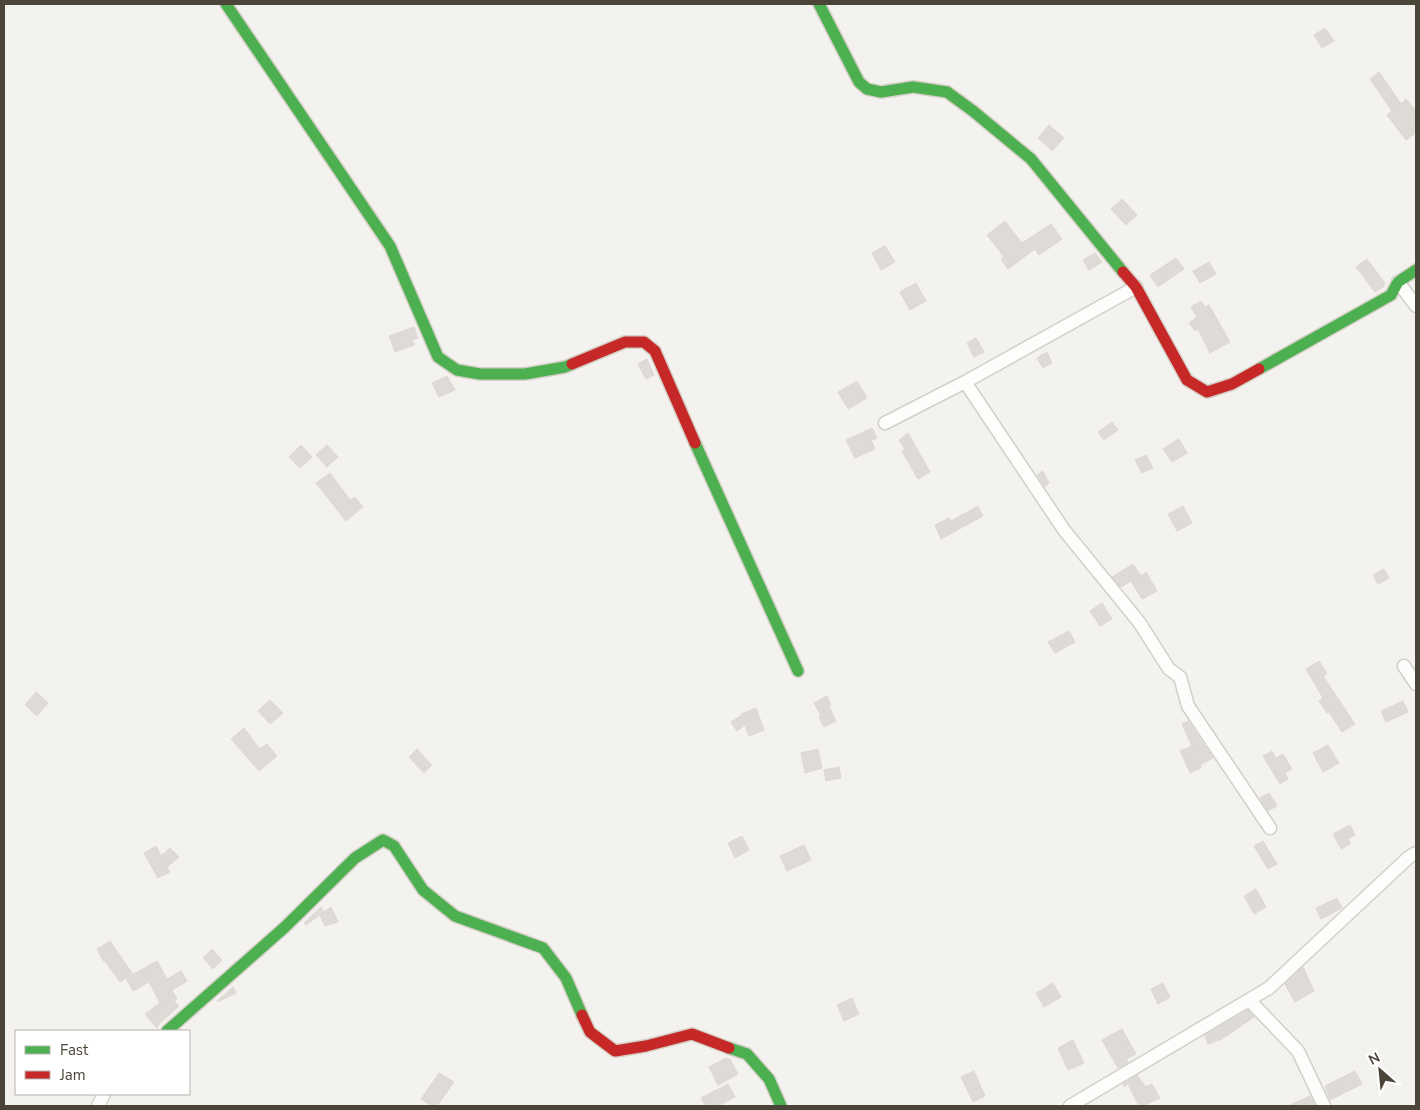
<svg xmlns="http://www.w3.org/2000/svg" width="1420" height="1110" font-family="'Nunito Sans',sans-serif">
<rect width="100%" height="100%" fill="#f4f2ee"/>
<path fill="#dedbd6" stroke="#dcd9d4" d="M1325 28 1334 41 1322 48 1314 35Z
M1379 72 1401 104 1406 99 1416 111V133L1406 140 1387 115 1392 111 1370 79Z
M1049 125 1064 138 1052 151 1038 138Z
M1122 199 1137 215 1126 225 1111 209Z
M1005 221 1022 243 1051 224 1062 239 1039 255 1035 249 1008 269 1001 259 1004 257 987 235Z
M885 246 895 262 881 270 872 253Z
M1095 253 1102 262 1089 270 1083 260Z
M1176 258 1184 269 1158 287 1150 275Z
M1367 259 1385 283 1383 287 1375 292 1356 267Z
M1209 262 1216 274 1200 283 1193 271Z
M916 283 926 301 910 310 900 292Z
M1201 301 1205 307 1209 305 1230 342 1210 353 1198 329 1195 331 1189 323 1197 317 1191 307Z
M414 327 418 338 412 340 414 345 395 352 389 336Z
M976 338 984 352 974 357 967 343Z
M1047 352 1052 363 1043 368 1037 358Z
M647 359 654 375 646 379 638 364Z
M447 376 455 390 439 397 432 383Z
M857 381 867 398 848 409 838 392Z
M1112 422 1118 430 1104 440 1098 432Z
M872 428 877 438 871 440 875 449 855 458 846 440Z
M908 433 930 472 918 479 902 451 905 449 899 440Z
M1179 439 1187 453 1172 462 1163 449Z
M301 445 312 457 300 468 289 457Z
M327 445 338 457 327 467 316 455Z
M1146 455 1153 468 1142 473 1135 460Z
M1043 471 1049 483 1045 487 1037 475Z
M330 473 350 500 355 497 363 507 346 521 316 483Z
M978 506 983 516 941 539 935 525 949 518 951 521Z
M1183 506 1192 523 1177 531 1168 514Z
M1133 564 1141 576 1146 572 1157 591 1142 599 1131 581 1121 587 1112 577Z
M1384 569 1389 578 1378 584 1373 575Z
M1102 603 1112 619 1100 626 1090 611Z
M1069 631 1075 642 1055 653 1048 642Z
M1319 661 1327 674 1323 676 1355 724 1342 732 1329 712 1327 713 1319 701 1323 698 1306 669Z
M36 692 48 703 37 716 25 705Z
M827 696 831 705 829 706 836 721 824 727 819 717 821 716 814 703Z
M270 700 283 713 270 724 258 711Z
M1403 701 1408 712 1386 722 1381 711Z
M756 708 764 730 749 736 745 725 737 731 731 722 742 715 741 714Z
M1188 721 1213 758 1200 765 1201 768 1190 773 1180 751 1192 746 1182 724Z
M244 728 260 749 267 744 277 756 259 771 231 739Z
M1328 745 1339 763 1323 772 1313 753Z
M417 749 432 765 424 773 409 757Z
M818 749 822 768 805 773 801 753Z
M1272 751 1276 758 1283 754 1292 769 1285 773 1288 779 1280 784 1263 756Z
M839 767 841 778 826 781 824 770Z
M1269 793 1277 806 1268 811 1260 798Z
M1350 825 1355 835 1348 839 1350 844 1341 849 1333 834Z
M742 836 749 850 735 858 728 843Z
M1263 841 1277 864 1268 869 1254 846Z
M804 845 811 860 787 871 780 856Z
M156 846 161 856 170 848 179 857 167 867 170 872 158 878 144 853Z
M1256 889 1266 907 1254 914 1244 896Z
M1337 898 1342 908 1321 919 1316 908Z
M321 907 324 912 306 925 304 923Z
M331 907 338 922 325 926 320 915Z
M110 941 132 973 120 982 105 961 104 962 97 949Z
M212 949 222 960 213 969 203 958Z
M157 961 167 979 181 971 187 981 172 990 177 999 174 1001 179 1006 160 1023 157 1028 145 1014 160 1003 149 982 133 991 126 978Z
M1303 967 1314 991 1295 1002 1285 984Z
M1053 983 1061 997 1044 1007 1036 993Z
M1163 983 1170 997 1158 1004 1151 989Z
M233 987 236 993 217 1002V1001Z
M852 998 859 1014 844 1021 837 1005Z
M1248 1010 1254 1017 1222 1039 1208 1044 1205 1035Z
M1122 1029 1136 1054 1126 1059 1128 1062 1118 1068 1102 1040Z
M1073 1040 1084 1063 1068 1070 1058 1048Z
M726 1058 730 1059 738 1074 718 1085 709 1067Z
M974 1071 985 1096 973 1102 961 1077Z
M1355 1071 1362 1084 1330 1100 1325 1086Z
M439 1073 454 1082 437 1106H432L421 1099Z
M1137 1075 1146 1087 1152 1084 1160 1098 1143 1106H1139L1128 1084 1124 1087 1123 1084Z
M728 1084 735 1097 718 1106H706L701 1098Z
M1310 1096 1315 1106H1288Z"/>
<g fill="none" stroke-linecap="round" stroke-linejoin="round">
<g stroke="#d2d0cb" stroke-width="15">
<path id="street" d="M1398 282 1416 306
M965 382 1064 530 1139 622 1169 669 1180 677 1188 706 1270 828
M885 423 965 382 1136 287
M1404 666 1416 684
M1249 1000 1298 1051 1324 1106
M98 1106 104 1094
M1070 1106 1269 988 1409 857 1416 853"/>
</g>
<g stroke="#d3cfc5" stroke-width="14">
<path id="fast" d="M226 4 390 246 438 357 457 370 480 374H525L565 367 572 364
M819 4 859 82 867 89 881 92 913 87 947 92 973 111 1031 159 1123 272
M1259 369 1391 295 1398 282 1416 270
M695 443 798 671
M167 1031 285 927 355 858 383 840 394 846 423 890 455 916 543 948 566 978 582 1015
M729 1048 747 1054 769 1079 781 1106"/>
</g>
<g stroke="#d3cfc5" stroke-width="14">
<path id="jam" d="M1123 272 1136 287 1187 380 1207 392 1232 384 1259 369
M572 364 625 342H644L655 351 695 443
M582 1015 590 1032 615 1051 646 1046 692 1034 729 1048"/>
</g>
<use href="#street" stroke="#fdfdfc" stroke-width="12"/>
<use href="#fast" stroke="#4caf50" stroke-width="11"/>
<use href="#jam" stroke="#c62828" stroke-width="11"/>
</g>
<rect width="1420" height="1110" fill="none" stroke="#4b4439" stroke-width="10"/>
<rect x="15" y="1030" width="175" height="65" fill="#ffffff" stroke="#b7b4b0"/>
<rect x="25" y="1046" width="25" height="8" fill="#4caf50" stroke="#b7b4b0"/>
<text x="60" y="1055" font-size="15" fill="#4b4439">Fast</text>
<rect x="25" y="1071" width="25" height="8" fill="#c62828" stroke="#b7b4b0"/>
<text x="60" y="1080" font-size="15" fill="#4b4439">Jam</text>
<g transform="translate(1380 1070) rotate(333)" stroke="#ffffff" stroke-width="4" paint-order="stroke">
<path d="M0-4L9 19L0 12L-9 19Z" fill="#4b4439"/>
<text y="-8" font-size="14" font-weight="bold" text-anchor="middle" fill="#4b4439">N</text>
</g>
</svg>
